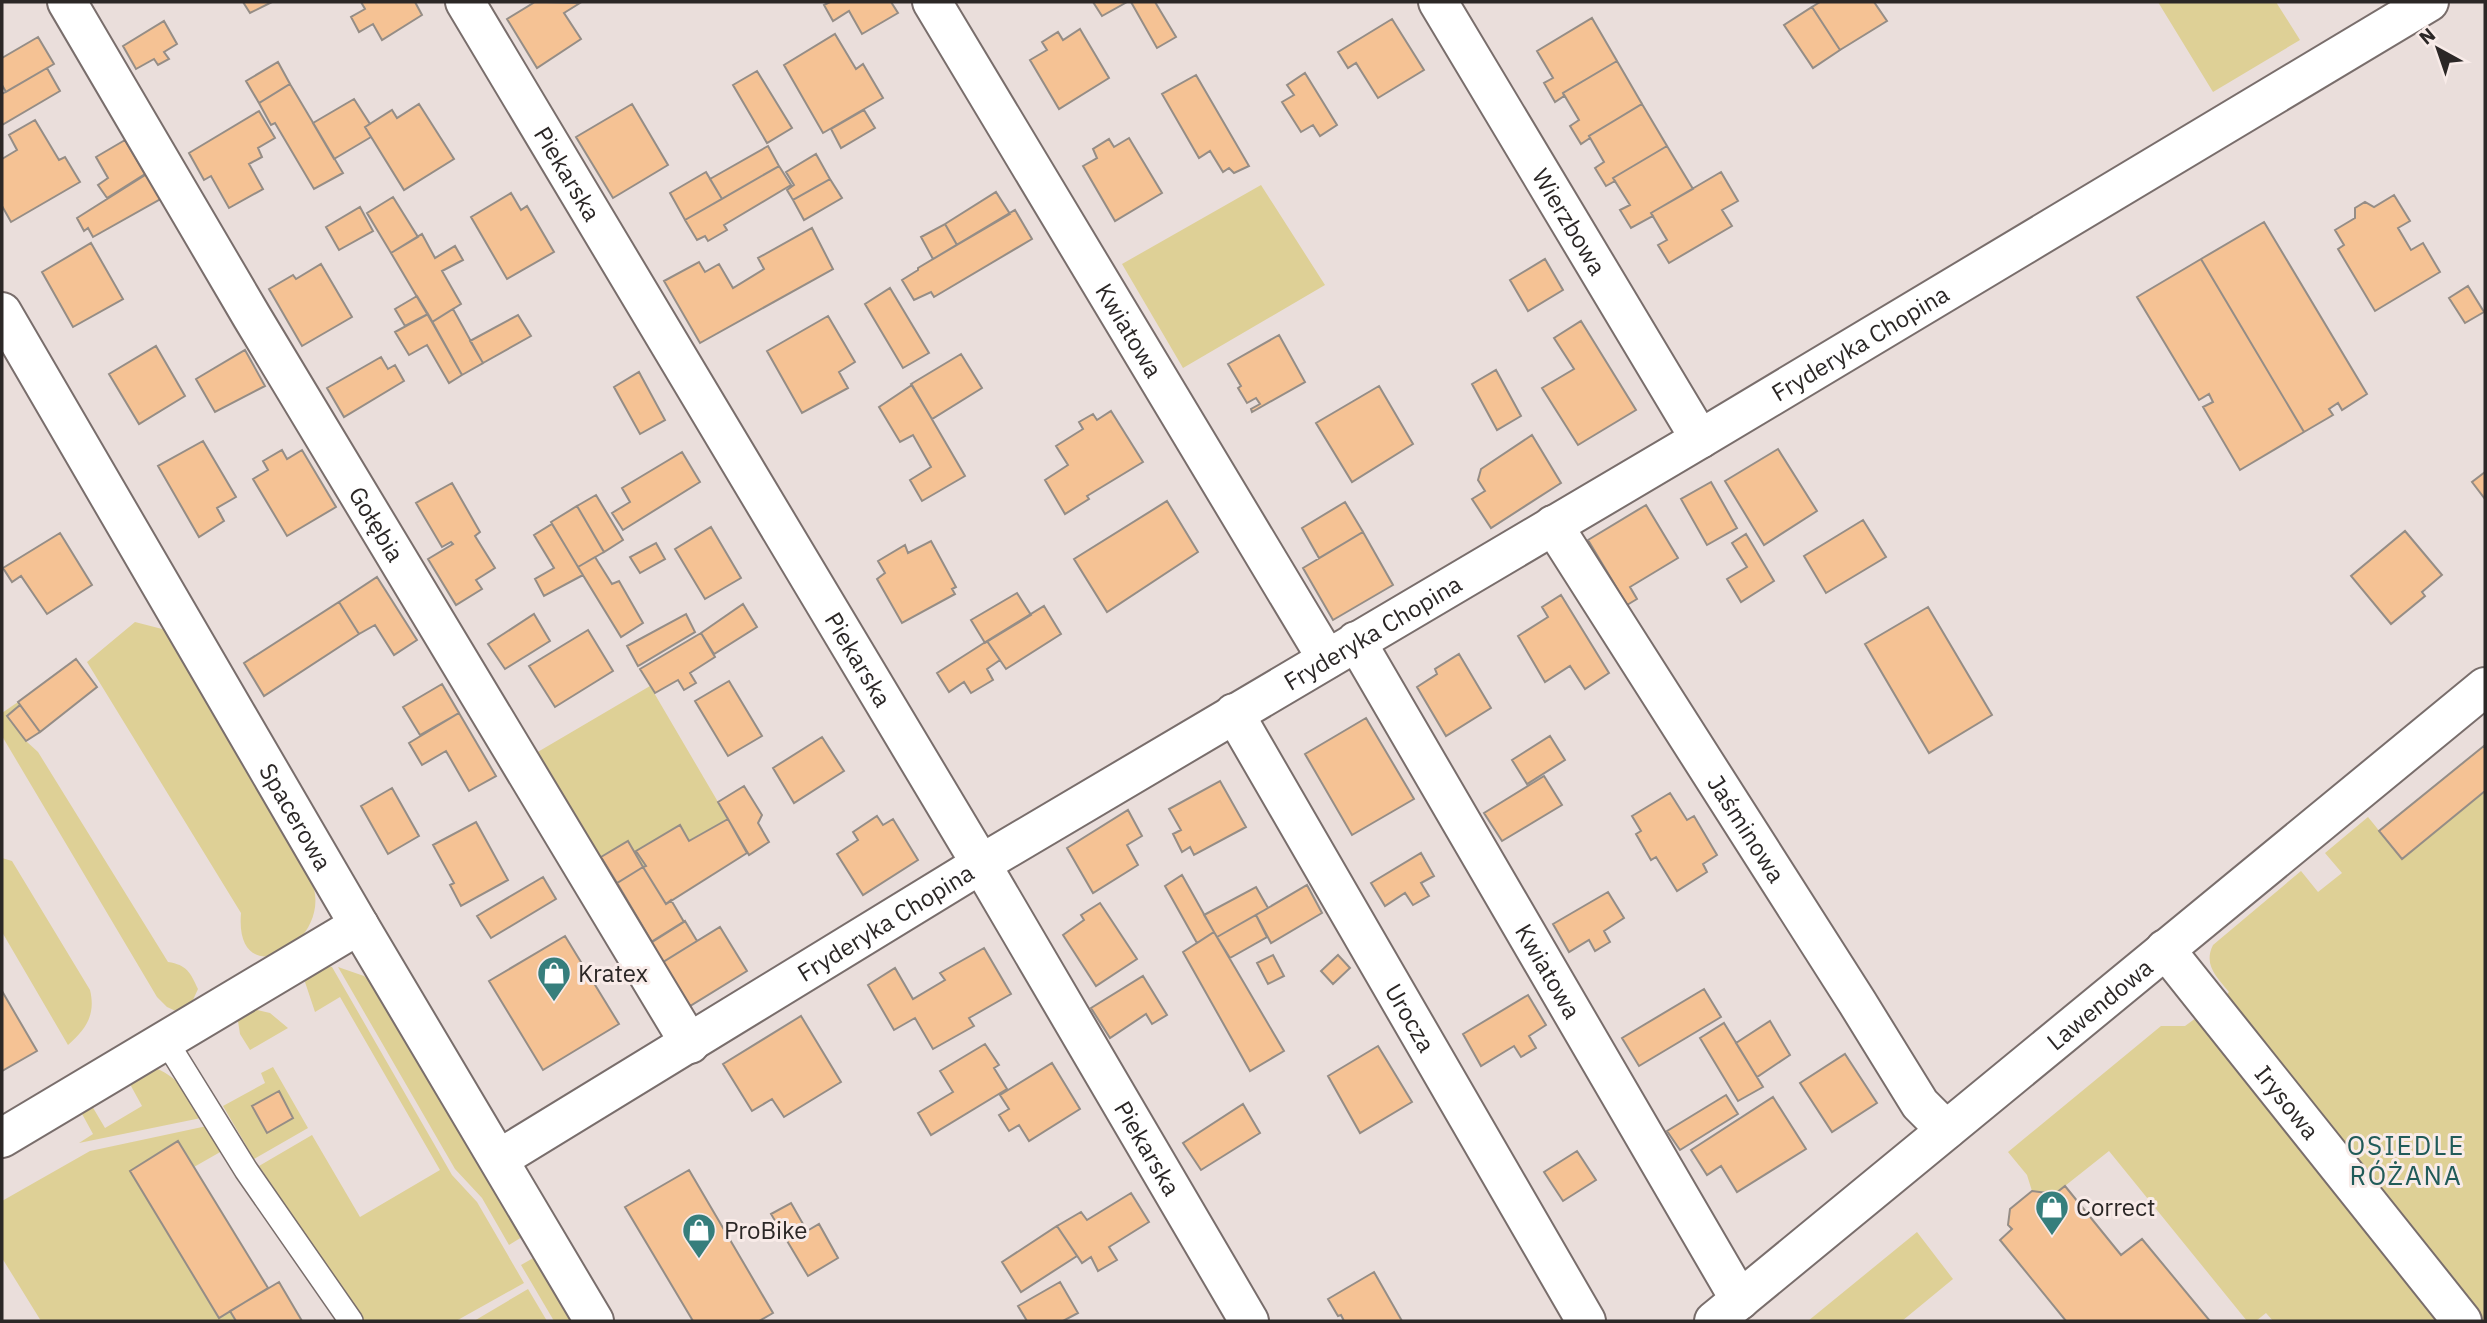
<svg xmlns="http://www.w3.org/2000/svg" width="2487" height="1323" font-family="'IBM Plex Sans',sans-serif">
<rect width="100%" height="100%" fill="#eadedb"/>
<path fill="#ded096" d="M2158 2H2276L2300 40 2213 92Z
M1261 185 1325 285 1183 368 1122 264Z
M135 622 166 630 305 869C308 875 312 882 314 889 328 946 234 995 241 913L87 662Z
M650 686 728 819 617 885 536 753Z
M18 702 20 705 7 716 26 741 38 752 168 962C187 965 190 972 198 989L192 1002 178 1012 167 1007 157 997 2 736V713Z
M2485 791V1321H2473L2219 1003 2229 992C2217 977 2203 965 2213 945L2301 871 2318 892 2342 873 2325 853 2368 817 2402 859Z
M2 858 12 861 90 990C96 1015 86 1029 68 1045L2 932Z
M323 965 332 967 452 1175 477 1202 524 1283 456 1321H363L259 1166 312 1135 360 1217 440 1170 340 997 315 1012 305 982 306 974Z
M338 967 364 976 375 986 522 1237 509 1245 482 1198 455 1169Z
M248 1008 270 1013 288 1028 250 1050 240 1034 237 1015Z
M2196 1018 2438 1321H2273L2266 1313 2256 1321H2247L2109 1151 2051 1197 2047 1193 2032 1191 2027 1175 2008 1152 2161 1026H2185Z
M273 1067 308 1128 254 1159 223 1106 265 1083 261 1073Z
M155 1068C182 1079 187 1095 201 1118L79 1143 93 1134 81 1112 92 1106 105 1128 142 1106 131 1086 133 1076Z
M207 1126 222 1151 194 1167 178 1141 130 1171 219 1318 230 1311 236 1321H41L2 1258V1201L90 1151Z
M1917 1232 1953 1279 1902 1321H1808Z
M535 1257 572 1321H554L521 1265Z
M528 1289 547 1321H474Z"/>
<path fill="#f5c294" stroke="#958d86" stroke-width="2" d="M243 2H272L250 13Z
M361 2H415L422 15 382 40 373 24 359 32 351 17 365 9Z
M535 2 580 3 564 13 581 39 537 68 507 19Z
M830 2H891L898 13 862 34 849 11 833 21 824 5Z
M1093 2H1127L1102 16Z
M1131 2H1155L1176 37 1157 48Z
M1820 2H1874L1887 21 1840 50 1812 7Z
M1812 7 1840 50 1813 68 1784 25Z
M1592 18 1617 61 1563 93 1564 96 1555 102 1544 83 1553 78 1537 51Z
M1392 19 1424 70 1378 98 1356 63 1348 68 1338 52Z
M164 21 177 44 164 52 169 59 158 65 154 59 136 69 123 46Z
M1080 29 1109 78 1059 109 1030 60 1047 50 1042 42 1058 32 1063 40Z
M835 34 856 69 863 64 883 98 823 133 784 65Z
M38 37 54 64 6 92 2 85V58Z
M1617 61 1642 104 1589 136 1590 138 1581 144 1570 126 1579 120 1563 93Z
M278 62 290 84 259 103 246 81Z
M47 68 60 91 2 125V94Z
M757 71 792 128 767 143 733 85Z
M1305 73 1337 125 1320 136 1313 125 1301 132 1282 102 1294 95 1287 85Z
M1196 75 1249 166 1234 173 1229 168 1223 172 1210 151 1199 158 1162 94Z
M290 84 343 173 314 189 275 123 271 125 259 103Z
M354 99 370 124 365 127 371 137 334 159 313 123Z
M419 104 454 159 404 190 365 127 392 110 397 118Z
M632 104 668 165 613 198 576 137Z
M1642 104 1667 146 1613 178 1615 181 1606 186 1595 168 1604 162 1589 136Z
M864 110 875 128 841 148 831 129Z
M259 111 275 138 258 148 262 157 249 164 263 189 229 208 211 176 204 180 189 153Z
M35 120 59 160 65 157 80 182 11 222 2 206V159L17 150 9 135Z
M1129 138 1162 193 1115 221 1083 166 1097 158 1093 149 1109 139 1114 147Z
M125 140 145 174 107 198 98 185 108 178 96 157Z
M768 146 779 166 722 199 710 179Z
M1667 146 1693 189 1651 213 1653 216 1631 228 1620 210 1630 205 1613 178Z
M816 154 830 179 793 200 787 190 794 185 786 172Z
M779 166 791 185 724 225 727 230 708 241 705 236 697 240 685 220Z
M150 172 164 197 93 237 88 228 84 231 77 218Z
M706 172 722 199 685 220 670 193Z
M1721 172 1738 201 1722 210 1732 226 1669 263 1658 245 1667 240 1651 213Z
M830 179 842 198 804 220 793 200Z
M996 192 1010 214 957 245 945 224Z
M511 193 521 210 527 206 554 252 507 279 471 217Z
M2394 195 2410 221 2398 228 2411 250 2423 243 2440 272 2375 311 2338 249 2344 245 2335 230 2355 218V208L2365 202 2374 207Z
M393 197 418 237 391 253 367 213Z
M360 207 373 231 339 250 326 227Z
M1015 210 1032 239 934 297 931 292 914 300 902 280 918 270V268Z
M2264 222 2367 394 2342 410 2338 403 2329 409 2333 415 2304 432 2201 259Z
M945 224 957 245 933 259 921 237Z
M812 228 833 269 700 343 664 281 699 262 705 272 719 264 733 288 764 269 758 258Z
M422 234 435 258 455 246 463 260 442 271 461 304 432 322 391 253Z
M91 243 123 299 73 327 42 272Z
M1545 259 1563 290 1528 311 1510 280Z
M2201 259 2304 432 2240 470 2203 407 2213 402 2209 394 2199 400 2137 297Z
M321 264 352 317 302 346 269 289 293 275 296 279Z
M2468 286 2484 312 2465 323 2449 298Z
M890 288 929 353 903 368 865 304Z
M417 296 428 314 405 326 395 309Z
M453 309 483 363 462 375 432 322Z
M428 314 462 375 449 383 427 345 409 355 395 332Z
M518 315 531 336 483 363 470 341Z
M828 316 855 362 839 372 848 388 802 413 767 351Z
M1581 321 1636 410 1578 445 1542 388 1574 369 1554 338Z
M1279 335 1305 382 1252 412 1251 409 1260 404 1256 398 1247 403 1238 388 1241 386 1228 364Z
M156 346 185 396 139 424 109 374Z
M245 350 265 386 215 412 196 379Z
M961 354 982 388 932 419 911 384Z
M381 357 388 369 395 365 404 381 344 417 327 388Z
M1496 370 1521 416 1497 430 1472 384Z
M639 372 665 420 640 434 614 387Z
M912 385 965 476 922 501 910 480 931 467 913 435 900 442 879 407Z
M1379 386 1413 444 1352 482 1316 423Z
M1111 411 1143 462 1087 496 1089 499 1065 514 1045 480 1068 465 1056 446 1083 429 1079 422 1093 414 1097 420Z
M1532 435 1561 483 1491 528 1472 499 1485 491 1478 480 1481 469Z
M203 441 236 497 217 508 224 521 199 537 158 466Z
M1778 449 1817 511 1764 545 1725 481Z
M282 450 287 459 302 450 336 507 287 536 253 479 268 470 263 461Z
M682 452 700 482 623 530 612 513 630 502 622 488Z
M2485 472V499L2472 482Z
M1711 482 1737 528 1707 545 1681 499Z
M452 483 480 532 475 536 495 568 476 580 482 589 456 605 428 559 453 544 451 542 442 547 416 503Z
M596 495 623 540 604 552 577 506Z
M1167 501 1198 552 1107 612 1074 559Z
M1345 502 1363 532 1319 558 1302 528Z
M1646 505 1678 558 1630 587 1637 599 1627 605 1588 540Z
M577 506 604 552 578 567 551 522Z
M1863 520 1886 557 1826 593 1804 556Z
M552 524 583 575 544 596 535 579 554 568 534 535Z
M711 527 741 578 705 599 675 549Z
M2405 531 2442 575 2422 592 2425 596 2391 624 2351 576Z
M1363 532 1393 585 1333 620 1303 568Z
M60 533 92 585 47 614 21 576 12 582 3 568Z
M1746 534 1774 581 1741 602 1727 579 1747 567 1732 543Z
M931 541 956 587 952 589 955 594 902 623 877 579 885 573 878 561 905 545 908 553Z
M656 543 665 559 640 573 630 557Z
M595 557 612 584 619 581 643 623 621 637 578 567Z
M377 577 417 640 394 655 375 625 359 634 339 602Z
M1017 593 1031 615 985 643 971 620Z
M1561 595 1609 673 1585 689 1570 666 1545 682 1518 636 1548 617 1542 607Z
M339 602 359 634 264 696 244 663Z
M743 604 757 627 714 654 701 633Z
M1044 606 1061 634 1006 669 987 641Z
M1928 607 1992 715 1929 753 1865 644Z
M534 614 550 641 505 669 488 644Z
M686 614 695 632 638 666 627 646Z
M588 630 613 671 555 707 529 666Z
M701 633 715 657 690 673 696 683 684 690 678 680 655 693 640 669Z
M987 641 1000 660 987 669 993 680 971 693 964 682 949 692 937 673Z
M1459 654 1491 708 1446 736 1417 687 1437 674 1435 669Z
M76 659 97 687 40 732 18 702Z
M729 681 762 736 728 756 695 701Z
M442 684 459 713 420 735 403 707Z
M20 705 40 732 26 741 7 716Z
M459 713 496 776 469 791 446 751 422 765 409 743Z
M1366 718 1414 799 1352 835 1305 754Z
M1550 736 1565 760 1527 784 1512 760Z
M822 737 844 771 794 803 773 768Z
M2485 745V791L2402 859 2379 831Z
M1544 776 1562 805 1502 841 1484 813Z
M1220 781 1246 827 1194 855 1190 847 1182 852 1173 834 1181 830 1169 809Z
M744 786 762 815 758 823 769 842 749 855 718 802Z
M392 788 419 836 388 854 361 806Z
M1670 793 1687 820 1694 816 1717 855 1703 864 1707 872 1677 891 1656 857 1651 860 1636 834 1641 831 1632 816Z
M1128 810 1142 836 1127 845 1138 865 1093 893 1067 848Z
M877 816 883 825 893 819 918 860 863 895 837 854 858 840 853 832Z
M728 819 747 853 666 904 643 867 646 866 636 851 680 825 689 841Z
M476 822 508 880 461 906 450 885 454 883 433 845Z
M628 841 643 867 617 883 601 857Z
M1421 853 1434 876 1421 883 1429 896 1413 905 1405 893 1385 906 1371 883Z
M643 867 666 904 671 900 684 922 652 942 617 883Z
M1182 875 1214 932 1197 943 1165 886Z
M543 877 556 899 491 938 477 916Z
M1307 885 1322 913 1271 943 1256 915Z
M1256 887 1268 908 1217 937 1204 915Z
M1608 892 1624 918 1604 931 1610 942 1595 951 1589 940 1569 952 1553 924Z
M1100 903 1137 959 1096 986 1063 935 1084 920 1081 915Z
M1256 915 1267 937 1230 958 1217 937Z
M685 921 697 941 663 962 651 942Z
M720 927 747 971 690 1006 663 962Z
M1214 932 1284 1051 1250 1071 1183 952Z
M565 936 619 1024 543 1070 489 981Z
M984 948 1011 994 969 1018 974 1026 933 1049 915 1018 894 1030 868 985 895 968 913 999 945 980 940 973Z
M1273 955 1284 976 1268 984 1257 963Z
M1338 955 1350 968 1333 984 1321 971Z
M1143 976 1167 1015 1152 1024 1146 1014 1110 1038 1091 1008Z
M1704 989 1721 1017 1639 1066 1622 1038Z
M2 991 37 1051 2 1071Z
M1528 995 1546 1025 1529 1036 1536 1048 1521 1057 1514 1046 1481 1066 1463 1034Z
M801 1016 841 1082 784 1117 772 1099 752 1111 723 1064Z
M1770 1021 1790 1055 1757 1077 1736 1043Z
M1724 1023 1763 1087 1738 1101 1700 1038Z
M985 1044 999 1065 994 1068 1007 1089 931 1135 918 1113 953 1092 940 1071Z
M1378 1046 1412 1102 1360 1133 1328 1076Z
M1845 1054 1877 1103 1832 1132 1800 1083Z
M1052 1063 1080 1109 1029 1141 1019 1125 1009 1131 999 1115 1009 1109 1000 1095Z
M279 1091 293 1118 267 1133 252 1106Z
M1726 1095 1738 1114 1680 1150 1667 1131Z
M1773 1097 1806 1149 1737 1192 1721 1166 1707 1175 1691 1150Z
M1243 1104 1260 1133 1201 1170 1183 1143Z
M178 1141 268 1288 219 1318 130 1171Z
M1577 1151 1596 1180 1563 1201 1544 1172Z
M689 1170 773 1313 759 1321H693L625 1207Z
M2065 1186 2121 1255 2142 1239 2210 1321H2066L2000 1240 2012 1229 2008 1225 2010 1209 2032 1191 2047 1193 2051 1197Z
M1131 1193 1149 1222 1109 1247 1117 1260 1098 1271 1091 1257 1082 1263 1057 1226 1081 1212 1087 1220Z
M791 1203 807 1231 819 1224 838 1258 808 1276 771 1214Z
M1057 1226 1077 1256 1021 1292 1002 1262Z
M1374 1272 1402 1321H1344L1341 1315 1338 1316 1328 1299Z
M279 1282 302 1321H236L230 1311Z
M1060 1282 1078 1313 1063 1321H1027L1018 1306Z"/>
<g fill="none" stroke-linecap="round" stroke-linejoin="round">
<g stroke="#796e6c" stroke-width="26">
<path id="service" d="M166 1041 246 1170 351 1321"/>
</g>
<g stroke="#796e6c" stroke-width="42">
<g id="minor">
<path id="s1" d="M67 2 252 317 690 1044"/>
<path id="s2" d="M465 2 981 864 1249 1321"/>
<path id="s3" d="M932 2 1327 659"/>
<path id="s4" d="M1438 2 1700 439"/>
<path id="s5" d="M2 312 359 925 594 1321"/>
<path id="s6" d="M1553 525 1857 1002 1920 1104 1946 1130"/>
<path id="s7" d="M1356 641 1740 1300"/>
<path id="s8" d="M1234 713 1586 1321"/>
<path id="s9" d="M2165 949 2462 1321"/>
<path d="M2 1138 359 925"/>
<path id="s10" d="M499 1159 981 864 1700 439 2429 2"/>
<path id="s11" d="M1714 1321 2485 687"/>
</g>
</g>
<use href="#service" stroke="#fff" stroke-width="23"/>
<use href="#minor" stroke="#fff" stroke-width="38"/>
</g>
<defs>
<g id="shop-pin" transform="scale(1.75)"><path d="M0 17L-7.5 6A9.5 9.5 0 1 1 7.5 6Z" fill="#367e7c" stroke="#f8ebe8"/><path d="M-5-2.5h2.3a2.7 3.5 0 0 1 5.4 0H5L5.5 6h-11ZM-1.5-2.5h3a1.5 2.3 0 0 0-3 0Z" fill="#fff"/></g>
</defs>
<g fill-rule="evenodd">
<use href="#shop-pin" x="554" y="973"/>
<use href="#shop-pin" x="2052" y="1207"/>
<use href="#shop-pin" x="699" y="1230"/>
</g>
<g text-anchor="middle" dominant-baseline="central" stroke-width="6" stroke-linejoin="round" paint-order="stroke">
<g font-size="24" fill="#2b2726" stroke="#f8ebe8">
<text stroke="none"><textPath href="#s2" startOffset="200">Piekarska</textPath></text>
<text stroke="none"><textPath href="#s4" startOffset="256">Wierzbowa</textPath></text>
<text stroke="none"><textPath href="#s3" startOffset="383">Kwiatowa</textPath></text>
<text stroke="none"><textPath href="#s10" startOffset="1587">Fryderyka Chopina</textPath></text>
<text stroke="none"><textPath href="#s1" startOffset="607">Gołębia</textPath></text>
<text stroke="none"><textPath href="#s10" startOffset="1020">Fryderyka Chopina</textPath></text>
<text stroke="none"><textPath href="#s2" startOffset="766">Piekarska</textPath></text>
<text stroke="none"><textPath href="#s5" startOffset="584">Spacerowa</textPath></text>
<text stroke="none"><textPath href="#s6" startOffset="360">Jaśminowa</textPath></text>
<text stroke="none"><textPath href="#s10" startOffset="453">Fryderyka Chopina</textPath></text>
<text stroke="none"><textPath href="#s7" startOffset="382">Kwiatowa</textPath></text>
<text stroke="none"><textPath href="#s11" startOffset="499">Lawendowa</textPath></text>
<text stroke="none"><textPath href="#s8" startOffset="352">Urocza</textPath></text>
<text stroke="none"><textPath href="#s9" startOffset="196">Irysowa</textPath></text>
<text stroke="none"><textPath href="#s2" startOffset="1334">Piekarska</textPath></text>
</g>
<g font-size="24" fill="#2b2726" stroke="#f8ebe8" text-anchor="start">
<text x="578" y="973">Kratex</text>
<text x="2076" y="1207">Correct</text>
<text x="724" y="1230">ProBike</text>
</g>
<g font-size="26" letter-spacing="2" fill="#205b59" stroke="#f8ebe8">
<text x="2406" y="1145">OSIEDLE<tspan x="2406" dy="30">RÓŻANA</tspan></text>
</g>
</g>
<rect width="2487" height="1323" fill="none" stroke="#2b2726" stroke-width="7"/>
<g transform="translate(2438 49) rotate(320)" stroke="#f8ebe8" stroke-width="5" paint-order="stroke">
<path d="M0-5L12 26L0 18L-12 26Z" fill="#2b2726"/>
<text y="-10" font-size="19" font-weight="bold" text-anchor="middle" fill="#2b2726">N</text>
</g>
</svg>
